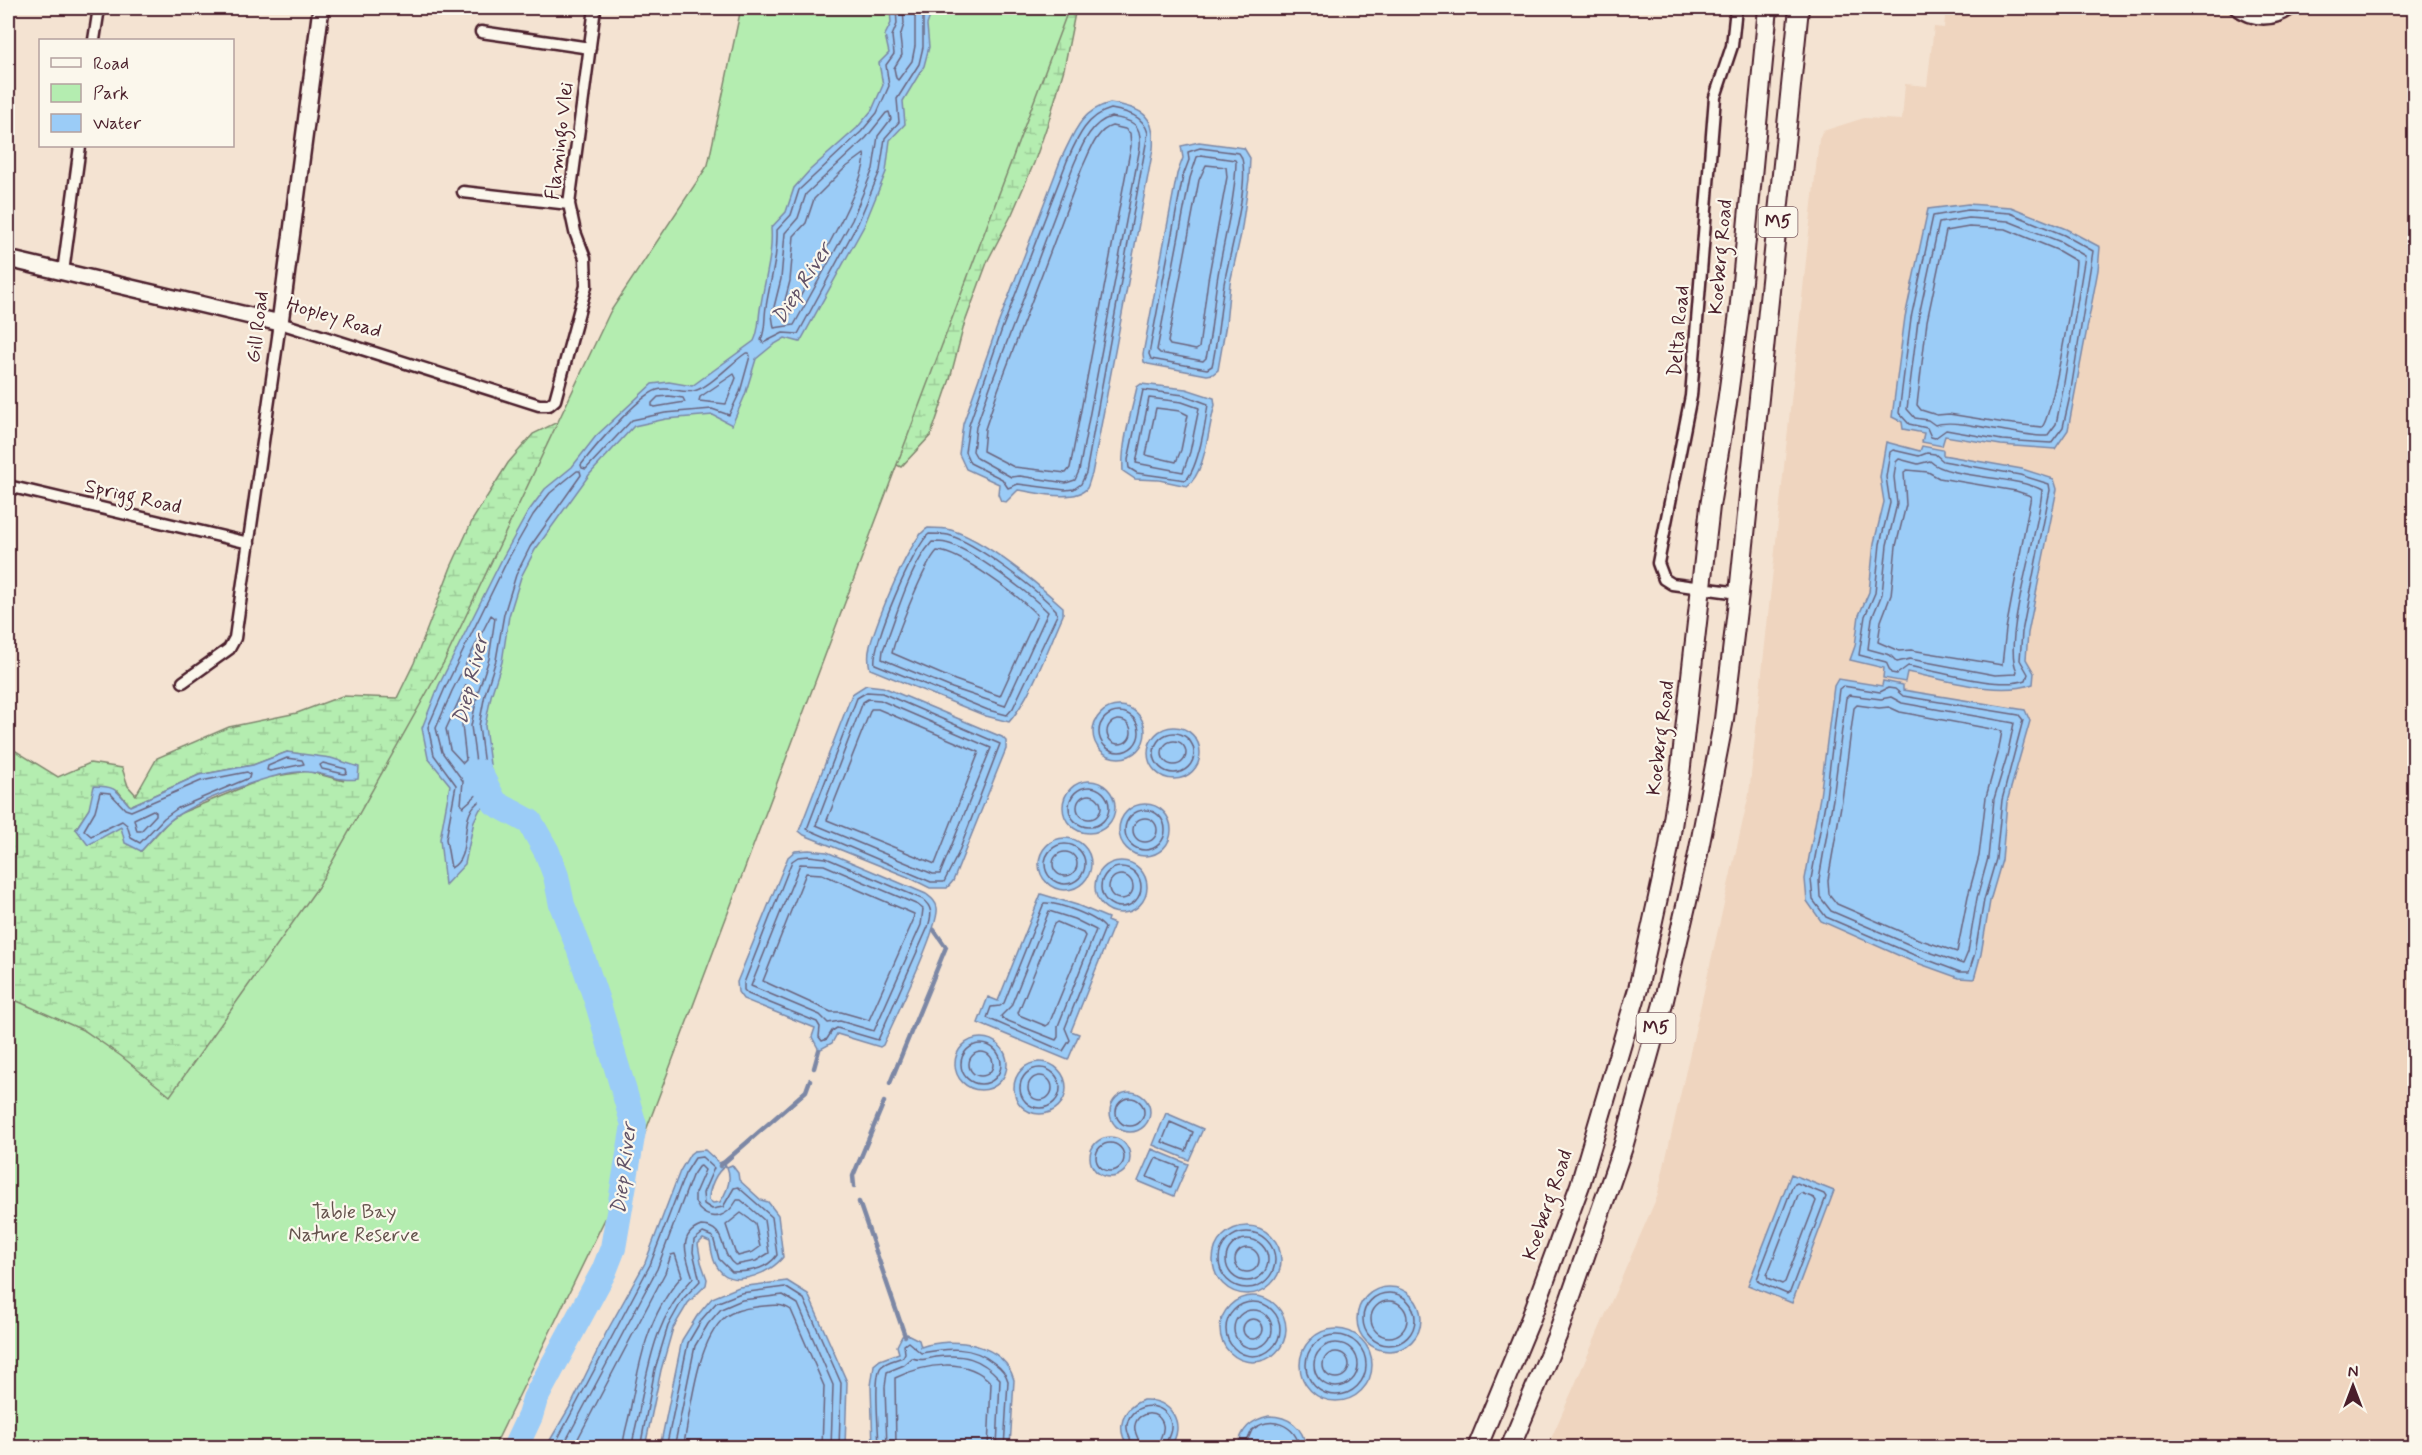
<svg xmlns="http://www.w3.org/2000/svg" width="2422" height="1455" font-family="Mynerve,sans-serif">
<defs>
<pattern id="wetland-marsh" width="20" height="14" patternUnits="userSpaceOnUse" patternTransform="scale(1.5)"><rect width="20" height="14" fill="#b4edb0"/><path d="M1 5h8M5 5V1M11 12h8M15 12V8" fill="none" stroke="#9ccb98"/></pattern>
</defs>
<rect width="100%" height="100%" fill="#f4e3d2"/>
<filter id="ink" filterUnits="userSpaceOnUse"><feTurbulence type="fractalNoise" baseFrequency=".0167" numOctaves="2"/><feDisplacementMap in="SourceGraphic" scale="12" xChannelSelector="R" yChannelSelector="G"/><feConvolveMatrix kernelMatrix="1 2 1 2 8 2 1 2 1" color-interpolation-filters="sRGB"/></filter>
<g filter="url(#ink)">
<path fill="#efd5bf" d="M1946 8H2414V1447L1547 1448 1657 1197 1749 794 1819 139 1823 131 1864 118 1902 120 1905 84 1927 86 1934 27 1944 28Z"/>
<path fill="url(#wetland-marsh)" stroke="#7f866e" stroke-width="1.5" fill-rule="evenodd" d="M927 8H1076L1064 69 1049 120 1034 163 1012 214 988 260 964 325 950 379 931 435 901 467 879 456 8 1447V746L58 777 90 763 122 768 128 786 136 795 157 758 229 727 297 713 342 696 397 698 414 663 451 567 473 519 508 463 533 434 578 412ZM287 752 344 781 307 771 265 778 181 813 168 822 141 851 121 826 76 829 89 809 118 791 130 806 199 775 253 765Z"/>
<path fill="#b4edb0" stroke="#7f866e" stroke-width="1.5" d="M741 8H1069L639 1149 494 1447H8V997L85 1031 121 1056 170 1096 318 887 444 662 610 312 708 165Z"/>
<path fill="#9bccf7" stroke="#7b87a5" stroke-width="1.5" d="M890 8H927L931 13 927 25 929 47 924 66 903 101 905 124 890 140 886 172 864 226 800 342 785 338 773 345 756 359 745 395 732 425 713 415 666 419 634 426 589 475 535 550 521 577 509 616 502 662 491 696 485 726 495 803 480 809 474 821 465 864 445 885 440 839 450 785 428 758 422 728 439 685 503 557 528 512 545 489 572 467 596 436 652 384 669 382 692 386 754 341C760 329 758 317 761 304 765 278 773 255 771 228L786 212 794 188 810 170 857 128 872 110 883 85 879 63 889 53 885 35 891 23Z
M1110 103C1142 108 1156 115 1153 149L1092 474C1090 478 1089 484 1087 488 1076 503 1034 492 1018 490L1006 502 1001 501 998 494 999 484 966 469 959 454 963 424 997 327 1061 159C1074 133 1080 111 1110 103Z
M1199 142 1244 148 1250 158 1249 179 1241 234 1230 283 1226 324 1218 370 1213 374 1207 375 1148 364 1144 362 1143 354 1177 174 1183 158 1181 146Z
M1968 204 2011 207 2066 229 2100 247 2098 270 2068 430 2055 449 2001 445 1945 436 1942 446 1922 442 1924 433 1903 429 1902 422 1892 417 1905 317 1928 209Z
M1141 384 1186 389 1214 398 1215 405C1208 427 1206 473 1187 486L1159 480 1135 479 1123 471C1121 444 1131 414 1137 387Z
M1886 442 1920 451 1922 446 1943 450V455L2022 469 2054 479 2057 489 2028 633 2026 659 2034 673 2033 684C1998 697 1944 679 1907 672L1905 682 1883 678 1884 668 1850 660 1855 646 1859 615 1869 592 1874 543 1884 502 1880 477Z
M928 528C935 528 944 528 951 530 987 541 1034 581 1063 607V615C1049 646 1031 697 1009 722L986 716 870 669C868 661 868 654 870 646 876 624 910 536 928 528Z
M1838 679 1882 686 1883 681 1903 685V690L2025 710 2030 721 2007 802 2002 860 1990 901 1981 954 1974 979 1959 978 1909 960 1821 921 1807 901 1805 879 1820 797 1834 686Z
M866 685 883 687 1002 737 1006 741V749L963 856 953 881 947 888H930L908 877 804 835 799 831 852 694Z
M1093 732a26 26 0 1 1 52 0a26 26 0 1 1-52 0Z
M1148 753a26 26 0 1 1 52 0a26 26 0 1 1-52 0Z
M287 752 331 758 359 767 358 779C338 782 327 773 308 772 281 769 206 798 181 813 165 822 153 838 141 851L125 843 121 827 88 845 76 829 89 809 94 786C116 786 116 790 130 806L199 775 253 765Z
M1063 807a26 26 0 1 1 52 0a26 26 0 1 1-52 0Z
M1119 830a26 26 0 1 1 52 0a26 26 0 1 1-52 0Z
M1039 864a26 26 0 1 1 52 0a26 26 0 1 1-52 0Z
M809 850 827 852 926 894C931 898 936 901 937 908 940 926 893 1022 883 1045L880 1047 837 1034 832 1043 819 1050 812 1037 815 1028 743 999 738 992 737 982 788 857 795 851Z
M1095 887a26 26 0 1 1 52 0a26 26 0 1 1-52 0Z
M1041 894 1077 905 1108 918 1107 921 1114 924 1071 1031 1079 1034 1068 1060 978 1023 988 997 998 1001Z
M955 1064a26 26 0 1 1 52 0a26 26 0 1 1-52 0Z
M1014 1088a26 26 0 1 1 52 0a26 26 0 1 1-52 0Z
M1110 1112a20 20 0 1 1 40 0a20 20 0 1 1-40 0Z
M1166 1113 1203 1129 1189 1160 1153 1145Z
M1090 1157a20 20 0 1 1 40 0a20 20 0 1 1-40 0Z
M1152 1149 1188 1164 1174 1196 1138 1181Z
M705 1150 719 1163 724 1161 726 1166C716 1171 709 1188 709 1200L713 1203 720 1202C727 1192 732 1179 727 1167L732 1165 738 1173 739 1180 761 1200 768 1202 778 1215 783 1257C772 1272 738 1287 722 1273 713 1264 712 1254 710 1242L703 1239 698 1244 701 1262 707 1279 706 1285 688 1303 673 1328 661 1370 645 1447H546L572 1403 606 1333 645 1263 680 1171 690 1154 694 1151Z
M1791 1174 1834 1191 1792 1303 1748 1285Z
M1213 1260a34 34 0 1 1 68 0a34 34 0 1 1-68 0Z
M787 1281 808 1294 847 1382 845 1447H660L682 1340 697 1316 712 1298 739 1287Z
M1357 1319a32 32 0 1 1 64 0a32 32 0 1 1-64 0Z
M1220 1329a33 33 0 1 1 66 0a33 33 0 1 1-66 0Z
M1300 1365a36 36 0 1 1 72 0a36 36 0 1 1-72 0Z
M907 1334 919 1340 921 1347C953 1336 1004 1343 1014 1380L1010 1447H873L871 1386 874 1365 880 1360 899 1353 897 1346 902 1336Z
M1143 1400C1171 1398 1187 1425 1170 1447H1129C1115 1429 1122 1408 1143 1400Z
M1269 1416C1289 1416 1303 1427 1306 1447H1238C1241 1429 1251 1420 1269 1416Z"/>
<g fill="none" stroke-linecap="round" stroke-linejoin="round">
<path stroke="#6a647d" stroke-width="1.5" d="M896 8 897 24 892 36 894 54 886 65 889 86 877 113 861 132 799 190 791 215 777 230C778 257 770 281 766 307 764 319 766 329 761 340L763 343 783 333 798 334 858 223 880 171 885 138 899 122 897 99 919 64 923 47V8
M903 8 904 24 900 37 902 55 894 68 896 78 898 80 912 61 915 46V8
M1111 109C1127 112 1143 115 1148 133L1086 473 1081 484 1074 489 1065 490 1018 484 1008 488 1002 479 970 463 965 452 969 425 1002 329 1067 161C1077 139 1086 116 1111 109Z
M889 112 891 119 878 136 873 169 852 220 794 325 774 328 772 315 781 279 785 233 798 218 806 194 866 138 886 113Z
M1111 117C1133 120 1142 124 1140 147L1079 471 1075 480 1066 483 1020 476 1011 477 977 458 973 451 976 427 990 387 1074 164C1082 146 1090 123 1111 117Z
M1112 126 1125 129 1130 133 1131 146 1070 468 1066 473 1014 467 983 451 985 429 998 390 1082 168C1089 154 1096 130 1112 126Z
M1200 148 1239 153C1254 170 1228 259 1224 284 1220 311 1218 339 1212 366L1207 369 1151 359 1149 354 1183 176 1189 160 1188 152Z
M864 154C872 174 804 289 791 313L789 316H783L782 312 790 281 794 236 806 223 814 199 845 168Z
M1201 155 1235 160 1236 162C1235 203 1223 241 1217 281 1213 307 1212 333 1206 358L1203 361 1160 353 1157 350 1190 178 1197 157Z
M1206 165 1226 167 1227 177 1208 280 1199 348 1196 350 1170 345 1168 342 1199 180Z
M1968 210 2010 213 2064 235 2093 251 2070 396 2063 427 2051 443 2002 440 1946 430 1935 438 1931 437 1927 428 1909 424 1899 413 1911 318 1933 216Z
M1969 218 2008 221 2061 242 2085 256 2062 395 2056 424 2047 436C2018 437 1957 417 1935 425L1928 420 1915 418 1907 409 1918 320 1939 223Z
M1969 227 2006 229 2057 250 2076 261C2075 282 2053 415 2042 427L2005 423 1949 414 1937 415 1921 410 1917 405 1927 321 1946 231Z
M746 353H749L750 356 740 392 729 415 712 409 665 413 632 420 586 469 582 468 581 465C594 448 638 396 657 390 669 386 682 394 694 391 710 387 731 363 746 353Z
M734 374 736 378 726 404 699 401 700 397Z
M1143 390 1184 395 1208 404C1206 422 1198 468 1186 480L1137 473 1129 468 1128 460Z
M669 396 683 398 685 402 655 407 652 406V403L658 397Z
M1149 398 1182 402 1199 408 1190 452 1183 472 1136 463Z
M1156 408 1180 411 1188 415 1181 450 1176 462 1146 455Z
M1893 450 1919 456 1927 453 1935 454 1943 461 2020 475 2049 484 2050 490 2022 632 2020 660 2028 674 2026 680C2000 690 1937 671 1908 666L1897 674 1891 673 1886 662 1859 655 1865 616 1875 593 1880 544 1890 503 1886 477 1890 452Z
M1899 459 1918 464 1930 461C1948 479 2014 475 2042 490 2040 529 2001 642 2017 671L2016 674 1995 675 1910 659 1897 662 1890 655 1868 649 1872 618 1882 594 1887 545 1897 504 1894 477 1896 462Z
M1907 470 1928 472 1939 478 2016 491 2031 496 2006 629 2002 665 1911 650 1899 651 1878 642 1881 621 1891 595 1896 546 1906 505 1904 472Z
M577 471H580L581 475 530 547 516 575 504 614 496 660 485 694 479 726 488 798C485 800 479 801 476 804 459 819 472 858 451 868L446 839 456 785 434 755 428 727 445 688 508 559 533 515 550 493Z
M929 534C935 534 942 534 948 535 975 542 1036 589 1056 610L1057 615 1013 708 1007 715 988 710 875 664C871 645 914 546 929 534Z
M932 542C936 542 942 542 946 543 970 548 1030 594 1048 612L1005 706 952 688 882 659 883 650C897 616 908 569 932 542Z
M937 551C961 552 1020 597 1037 615L1000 696 955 680 892 653C896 635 925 563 937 551Z
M491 615 495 618 489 659 478 692 471 726 480 792 463 807 461 804 463 781 442 752 436 728 452 691Z
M466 685 470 688 462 725 466 760 463 763 450 749 446 729Z
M1843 686 1880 692 1888 688 1895 689 1903 696 2019 715 2023 720 2002 800 1996 859 1984 900 1975 953 1969 972H1960L1912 954 1826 917 1813 900 1811 879 1826 798 1839 689Z
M867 692 882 693 1000 744 958 854 944 882H931L807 829 857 698Z
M1849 695 1881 699 1891 697 1902 703 2014 723 2007 756 1994 799 1988 858 1977 898 1968 952 1963 964 1915 947 1831 911 1820 897 1819 879 1833 799 1846 698Z
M868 699 880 700 991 748 940 874H933L816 825 863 702Z
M1857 705 1879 708 1889 707 1900 712 2002 731 1998 754 1986 797 1979 856 1968 896 1957 952 1918 939 1837 904 1829 894 1828 880 1842 800 1854 708Z
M871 709H878L979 752 935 864 827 820Z
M1099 732a20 20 0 1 1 40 0a20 20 0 1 1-40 0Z
M1107 732a12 12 0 1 1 24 0a12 12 0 1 1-24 0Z
M1154 753a20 20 0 1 1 40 0a20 20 0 1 1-40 0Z
M1162 753a12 12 0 1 1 24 0a12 12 0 1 1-24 0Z
M287 758 302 760 304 764 270 771 267 770 268 766Z
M323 763 346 769 347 773 344 774 322 769 320 765Z
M247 772 250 774 249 778 178 808 164 818 140 843 131 838 127 825 122 821 91 836 84 830 95 811 100 792 110 793 125 809 131 811 201 781Z
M1069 807a20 20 0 1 1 40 0a20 20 0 1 1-40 0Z
M1077 807a12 12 0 1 1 24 0a12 12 0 1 1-24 0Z
M153 810 156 812V815L141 831H137L134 819Z
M1125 830a20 20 0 1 1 40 0a20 20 0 1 1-40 0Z
M1133 830a12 12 0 1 1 24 0a12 12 0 1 1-24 0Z
M1045 864a20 20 0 1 1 40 0a20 20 0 1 1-40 0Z
M1053 864a12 12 0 1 1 24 0a12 12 0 1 1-24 0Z
M809 856 826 858 922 899C933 907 932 915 928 927L878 1040 837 1028 832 1031 827 1039 822 1041 819 1037 820 1027 817 1022 748 994 744 990V983L792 861 798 857Z
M800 864 824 865 918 905 923 909 921 925 874 1031 840 1021 828 1023 820 1015 751 986Z
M1101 887a20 20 0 1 1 40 0a20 20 0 1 1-40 0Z
M806 873 822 874 914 914 913 921 869 1020 841 1012H831L763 981Z
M1109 887a12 12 0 1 1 24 0a12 12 0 1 1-24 0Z
M1044 903C1058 902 1097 917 1105 928L1065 1028 1070 1040 1063 1051 987 1018 991 1007 1000 1006 1004 1003Z
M1049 911 1074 919 1096 930 1058 1026V1037L1056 1040 1003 1019 1001 1016 1011 1006Z
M1057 922 1083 933 1085 936 1049 1024 1046 1026 1019 1015 1018 1013 1054 924Z
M961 1064a20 20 0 1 1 40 0a20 20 0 1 1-40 0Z
M969 1064a12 12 0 1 1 24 0a12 12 0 1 1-24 0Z
M1020 1088a20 20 0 1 1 40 0a20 20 0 1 1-40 0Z
M1028 1088a12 12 0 1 1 24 0a12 12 0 1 1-24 0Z
M1116 1112a14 14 0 1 1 28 0a14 14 0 1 1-28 0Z
M1170 1122 1193 1132 1186 1151 1162 1142Z
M1096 1157a14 14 0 1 1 28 0a14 14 0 1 1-28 0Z
M1156 1158 1179 1167 1171 1187 1147 1177Z
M1797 1183 1824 1194 1826 1197 1790 1292 1787 1294 1759 1282 1757 1279 1793 1185Z
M1801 1193 1814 1198 1816 1201 1785 1282 1782 1284 1768 1278 1767 1275 1798 1195Z
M741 1213 755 1223 760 1247 753 1252 738 1256 735 1252 726 1225Z
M1219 1260a28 28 0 1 1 56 0a28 28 0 1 1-56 0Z
M1226 1260a21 21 0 1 1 42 0a21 21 0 1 1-42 0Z
M1235 1260a12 12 0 1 1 24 0a12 12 0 1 1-24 0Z
M1363 1319a26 26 0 1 1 52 0a26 26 0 1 1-52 0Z
M1371 1319a18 18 0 1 1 36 0a18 18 0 1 1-36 0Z
M1226 1329a27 27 0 1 1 54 0a27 27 0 1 1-54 0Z
M1234 1329a19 19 0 1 1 38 0a19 19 0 1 1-38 0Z
M1243 1329a10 10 0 1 1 20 0a10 10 0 1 1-20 0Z
M1306 1365a30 30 0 1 1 60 0a30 30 0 1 1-60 0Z
M1314 1365a22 22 0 1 1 44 0a22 22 0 1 1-44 0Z
M1323 1365a13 13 0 1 1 26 0a13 13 0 1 1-26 0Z
M553 1448 650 1265 685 1174 695 1158 702 1157 714 1168 703 1193 704 1204 712 1209 723 1207 734 1188 738 1187 772 1217 777 1255C768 1269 747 1272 732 1272L719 1259 713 1237 703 1233 694 1240 693 1252 700 1281 683 1299 668 1326 655 1369 640 1448
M562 1448 657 1269 692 1176 698 1167 701 1166 705 1170 695 1193V1202L699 1209C713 1223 728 1216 737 1200H741L764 1220 769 1253 756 1261 735 1265C718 1253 728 1226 701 1226 676 1235 687 1259 693 1278 657 1316 650 1357 640 1406 638 1420 633 1434 632 1448
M573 1448 665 1273 671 1255 675 1254 682 1276C648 1314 639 1362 630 1411 628 1423 623 1435 623 1448
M666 1448 688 1343 702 1319 716 1303 741 1293 785 1287 804 1299 841 1383 839 1448
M674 1448 695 1346 708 1324 721 1309 742 1300 783 1295 798 1304 833 1385 831 1448
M683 1448C691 1411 696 1342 725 1317 733 1311 746 1308 756 1307 769 1306 780 1302 791 1310L824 1386 822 1448
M879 1448C879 1433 873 1376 881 1367 886 1361 896 1360 903 1357L905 1353 904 1345 908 1342 921 1353C947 1348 972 1345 994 1363 1001 1368 1006 1373 1008 1381L1004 1448
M887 1448 885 1387 887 1372 904 1365 912 1358C921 1361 927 1359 935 1357 964 1354 980 1357 1000 1379L997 1448
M896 1448 895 1378C924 1364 967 1356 991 1383L988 1448
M1133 1448C1132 1439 1126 1434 1127 1425 1131 1400 1168 1400 1171 1425 1172 1434 1166 1439 1165 1448
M1141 1448C1140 1439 1133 1433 1135 1425 1138 1410 1160 1410 1163 1425 1165 1433 1158 1439 1158 1448
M1244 1448 1252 1430C1271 1415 1295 1424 1300 1448"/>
<path stroke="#7b87a5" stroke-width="4.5" d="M814 1068 819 1050
M890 1083 946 947 934 930
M720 1166 806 1091 810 1080
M854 1186 853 1176 884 1102
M859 1202 905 1336"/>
<path stroke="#9bccf7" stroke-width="26" d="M479 772 495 803 530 822 547 852 556 876 562 905 579 948 598 1004 634 1125 613 1248 604 1271 535 1399 530 1416 515 1448"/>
<g stroke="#4a1f2b" stroke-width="15">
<path id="street" d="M1736 8 1732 46 1715 97 1691 396 1658 563 1664 579 1672 584 1739 593
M2235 8C2253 22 2274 22 2292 8
M481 32 590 48
M94 40 99 8
M463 192 569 204
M63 272 80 146
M8 486 249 543
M183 682 229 649 235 638 280 323 539 405H549L555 400 586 286 585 258 575 232 569 204 595 8"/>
</g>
<g stroke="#4a1f2b" stroke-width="20">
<path id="secondary" d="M8 259 280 323 321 8"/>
</g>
<g stroke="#4a1f2b" stroke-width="22">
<path id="primary" d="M1477 1448 1531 1318 1580 1185 1638 989 1668 852 1680 775 1710 506 1727 403 1739 313 1768 8
M1510 1448 1557 1336 1623 1147 1663 1004 1697 859 1724 719 1739 593 1799 8"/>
</g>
<use href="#street" stroke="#fbf7ec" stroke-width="10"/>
<use href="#secondary" stroke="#fbf7ec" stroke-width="15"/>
<use href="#primary" stroke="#fbf7ec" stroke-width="18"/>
</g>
</g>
<g text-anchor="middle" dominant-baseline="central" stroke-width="4.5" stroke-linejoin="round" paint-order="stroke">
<g fill="#fbf7ec" stroke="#7f6065" stroke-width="1.5">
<rect x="1758.5" y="207" width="39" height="30" rx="4.5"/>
<rect x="1636.5" y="1013" width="39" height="30" rx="4.5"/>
</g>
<g font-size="18" font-weight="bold" fill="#4a1f2b">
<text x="1778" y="222">M5</text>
<text x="1656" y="1028">M5</text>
</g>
<g font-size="20" fill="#4a1f2b" stroke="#fbf7ec">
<text transform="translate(560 141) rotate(-83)">Flamingo Vlei</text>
<text transform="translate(1721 257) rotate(-85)">Koeberg Road</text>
<text transform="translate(334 318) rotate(17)">Hopley Road</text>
<text transform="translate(258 327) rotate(-83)">Gill Road</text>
<text transform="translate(1679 331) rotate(-85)">Delta Road</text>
<text transform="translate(133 497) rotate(13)">Sprigg Road</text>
<text transform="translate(1661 738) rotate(-83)">Koeberg Road</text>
<text transform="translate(1548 1205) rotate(-71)">Koeberg Road</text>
</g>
<g font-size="20" fill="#64524c" stroke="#fbf7ec">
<text x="354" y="1212">Table Bay<tspan x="354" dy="23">Nature Reserve</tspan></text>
</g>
<g font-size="21" font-style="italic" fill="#625368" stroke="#fbf7ec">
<text transform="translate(802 284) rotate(-57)">Diep River</text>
<text transform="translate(471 680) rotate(-76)">Diep River</text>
<text transform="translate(624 1169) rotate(-83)">Diep River</text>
</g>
</g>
<rect width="2422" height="1455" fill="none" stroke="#fbf7ec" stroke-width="30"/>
<rect x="15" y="15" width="2392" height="1425" fill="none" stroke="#4a1f2b" stroke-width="2" filter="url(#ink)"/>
<rect x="39" y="39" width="195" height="108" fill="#fbf7ec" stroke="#b4a19f" stroke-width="1.5"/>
<rect x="51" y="58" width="30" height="9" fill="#fbf7ec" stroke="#b4a19f" stroke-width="1.5"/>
<text x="93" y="69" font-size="18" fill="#4a1f2b">Road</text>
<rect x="51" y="84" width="30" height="18" fill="#b4edb0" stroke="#b4a19f" stroke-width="1.5"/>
<text x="93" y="99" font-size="18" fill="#4a1f2b">Park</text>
<rect x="51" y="114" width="30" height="18" fill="#9bccf7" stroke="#b4a19f" stroke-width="1.5"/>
<text x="93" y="129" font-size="18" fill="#4a1f2b">Water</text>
<g transform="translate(2353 1386)" stroke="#fbf7ec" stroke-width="4.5" paint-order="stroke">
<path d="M0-4.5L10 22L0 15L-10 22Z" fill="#4a1f2b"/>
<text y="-9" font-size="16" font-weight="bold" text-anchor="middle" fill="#4a1f2b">N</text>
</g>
</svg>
